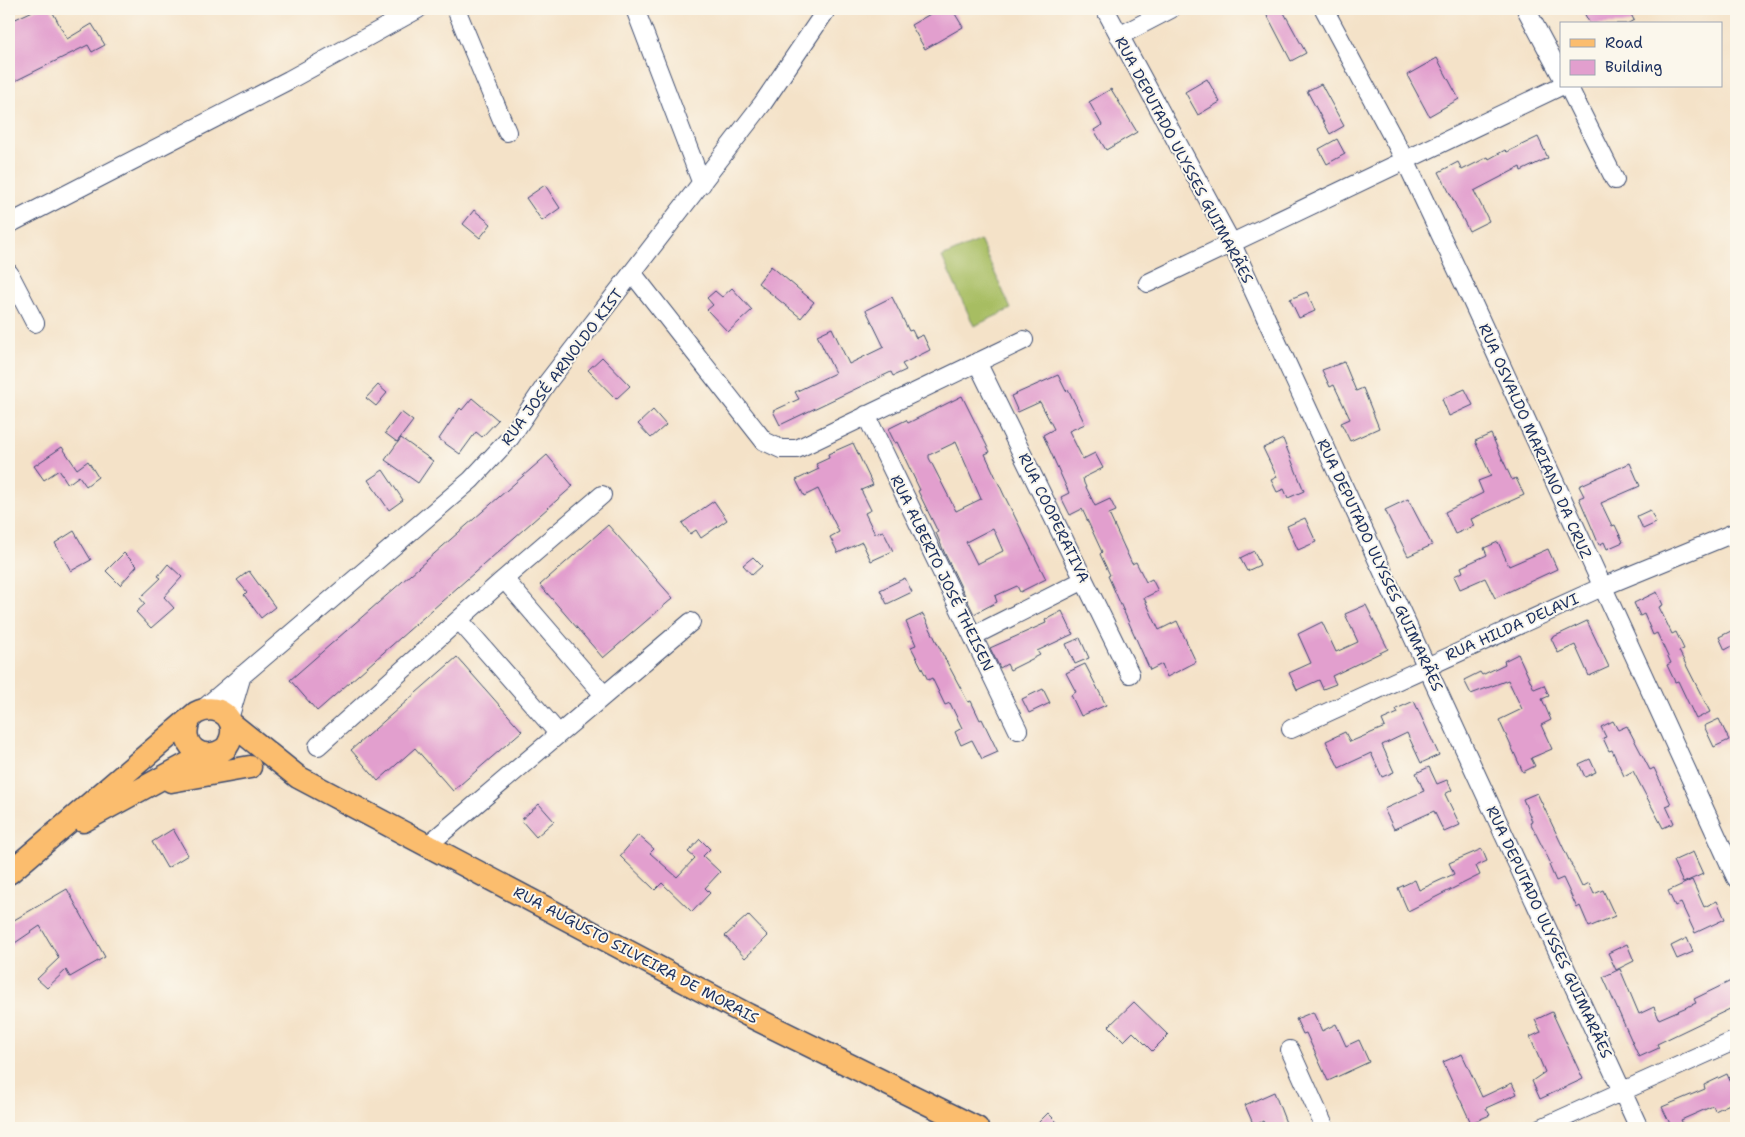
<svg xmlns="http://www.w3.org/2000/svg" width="1745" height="1137" font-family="'Shantell Sans',sans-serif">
<rect width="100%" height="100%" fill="#fbf7ec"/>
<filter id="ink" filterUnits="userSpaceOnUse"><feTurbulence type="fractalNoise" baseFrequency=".02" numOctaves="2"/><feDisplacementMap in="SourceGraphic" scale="10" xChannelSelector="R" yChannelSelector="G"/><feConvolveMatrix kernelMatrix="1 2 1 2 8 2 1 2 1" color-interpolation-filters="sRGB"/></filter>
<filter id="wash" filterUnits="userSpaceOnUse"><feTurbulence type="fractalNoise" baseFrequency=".0096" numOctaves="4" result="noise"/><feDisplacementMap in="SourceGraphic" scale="20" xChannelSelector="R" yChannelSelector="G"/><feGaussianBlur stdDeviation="1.12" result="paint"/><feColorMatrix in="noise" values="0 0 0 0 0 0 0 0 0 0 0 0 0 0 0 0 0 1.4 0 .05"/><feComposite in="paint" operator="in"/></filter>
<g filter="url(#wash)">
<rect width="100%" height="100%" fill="#f4e2c8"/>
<path fill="#a7bd62" stroke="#617660" d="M980 240 1011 309 974 326 942 257Z"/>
<g id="blocks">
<path fill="#e29fce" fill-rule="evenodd" d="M37 9H51L67 39 92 24 105 45 92 52 88 45 9 84V22Z
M939 9H952L963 27 925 49 911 25Z
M1264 9H1282L1306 53 1291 61Z
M1582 9H1628L1634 20 1627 24H1590Z
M1437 58 1459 99 1429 116 1407 75Z
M1207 79 1220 102 1198 115 1185 92Z
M1321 84 1344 126 1330 134 1307 91Z
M1111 89 1137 132 1106 150 1094 130 1102 125 1089 102Z
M1538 137 1548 158 1521 171 1520 167 1474 191 1489 221 1469 231 1439 172 1458 162 1462 170 1488 157 1489 159 1505 150 1507 152Z
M1337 139 1345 154 1327 164 1319 149Z
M545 185 560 208 542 221 526 198Z
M474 210 491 224 480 238 463 224Z
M771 266 814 302 801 318 758 283Z
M732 288 752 310 728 332 707 310 713 305 707 298 715 291 722 297Z
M1307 292 1315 311 1299 318 1290 299Z
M892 297 909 331 912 330 916 338 923 335 930 350 902 364 906 370 893 376 891 372 780 425 773 411 799 399 795 392 835 373 817 335 832 328 849 364 884 347 866 310Z
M602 357 630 386 616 399 588 370Z
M1344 362 1356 391 1363 388 1379 428 1350 441 1341 423 1350 419 1334 385 1330 387 1322 370Z
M1058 375 1066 391 1068 389 1085 424 1069 431 1083 459 1095 453 1103 468 1083 478 1084 483 1095 506 1110 499 1116 511 1109 514 1132 564 1136 562 1146 582 1152 579 1158 591 1144 598 1159 630 1177 621 1196 662 1167 677 1162 664 1150 670 1108 576 1110 575 1100 554 1102 552 1082 509 1070 515 1061 497 1069 493 1043 435 1054 429 1040 402 1018 412 1011 396Z
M378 385 387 393 376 406 366 398Z
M1465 389 1473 405 1449 416 1442 399Z
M962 396 990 452 985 454 1004 495 1046 579 1020 592 1017 586 995 596 997 602 974 614 945 554 936 533 938 532 918 491 920 490 897 442 895 443 888 429 906 420 908 423ZM956 442 981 499 956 511 929 458V455ZM993 528 1003 551 977 564 966 542Z
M472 398 498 420 482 437 476 432 460 454 439 439 460 408 462 410Z
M653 410 666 425 651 438 638 424Z
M401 412 413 421 397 442 385 433Z
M1491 434 1512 480 1516 478 1524 495 1471 519 1474 526 1455 534 1445 512 1483 493 1478 481 1491 476 1475 441Z
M401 438 433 461 418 483 385 460Z
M1283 439 1304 491 1288 498 1284 489 1277 492 1271 480 1277 477 1263 448Z
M853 443 873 485 861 490 871 510 865 513 875 534 883 531 893 551 871 561 862 542 838 553 830 537 839 532 818 489 804 496 796 480 819 469 816 464 829 458 828 454Z
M62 447 77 469 88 461 98 477 86 486 79 476 68 484 59 470 44 480 34 466Z
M547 455 573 486 317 711 290 680Z
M1630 463 1640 486 1601 503 1612 526 1615 525 1623 542 1607 549 1604 542 1599 545 1592 528 1579 498 1584 496 1579 486Z
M383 470 403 500 389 510 368 480Z
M1408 499 1432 545 1408 556 1385 510Z
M714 501 727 520 701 538 696 530 690 534 682 523Z
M1650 510 1656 523 1643 529 1637 516Z
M1305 518 1316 542 1298 550 1287 526Z
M608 525 673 598 603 658 540 585Z
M74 531 91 560 71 571 55 543Z
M1498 542 1509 566 1548 549 1557 569 1495 598 1485 578 1460 589 1454 576 1463 572 1461 567 1487 555 1484 548Z
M1254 551 1260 565 1247 571 1240 558Z
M124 553 137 566 120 585 106 571Z
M753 557 762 566 752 575 743 565Z
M168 564 182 577 164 597 174 608 151 628 136 612 145 604 140 598 161 578 158 576Z
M249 571 275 607 261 618 244 595 247 592 237 580Z
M905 578 912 592 887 604 880 590Z
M1657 592 1663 605 1659 607 1672 634 1676 632 1684 649 1679 651 1710 712 1696 719 1678 681 1675 682 1667 665 1671 663 1657 633 1653 635 1644 614 1640 616 1634 603Z
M1366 605 1388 649 1332 676 1336 684 1323 689 1319 680 1297 690 1289 673 1311 663 1298 634 1322 622 1336 652 1358 642 1345 614Z
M1062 611 1073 634 1037 651 1040 655 1010 670 1007 664 1000 668 990 648 1046 623 1045 620Z
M923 614 943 655 968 702 971 701 980 720 982 719 998 752 982 759 972 740 961 745 955 732 962 728 950 703 945 705 932 678 928 680 911 647 916 645 906 622Z
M1587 621 1609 667 1589 676 1575 645 1558 653 1551 638Z
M1733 630 1736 644 1725 650 1719 637Z
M1080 638 1089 658 1075 664 1066 644Z
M1518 654 1534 689 1544 685 1549 696 1542 699 1551 720 1541 725 1552 749 1531 758 1535 766 1523 772 1499 720 1522 709 1508 680 1471 694 1464 680 1480 672 1482 675 1505 664 1504 661Z
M457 657 522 731 453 791 415 748 378 781 351 750Z
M1085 664 1106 705 1081 716 1071 695 1076 692 1066 673Z
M1043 689 1050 703 1029 713 1022 699Z
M1414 701 1439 755 1421 763 1407 733 1382 745 1394 772 1382 777 1371 753 1339 768 1326 741 1345 732 1350 742 1385 727 1382 720 1398 713 1396 709Z
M1719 719 1729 740 1714 747 1704 726Z
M1613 721 1618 730 1627 726 1650 770 1654 768 1671 804 1666 806 1674 823 1663 828 1633 771 1624 776 1612 750 1609 751 1603 738 1606 737 1601 727Z
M1590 759 1596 772 1585 777 1579 764Z
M1429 767 1437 784 1447 780 1452 790 1445 794 1460 825 1444 832 1434 811 1394 829 1384 809 1424 791 1416 773Z
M1537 793 1582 887 1589 883 1594 894 1603 890 1615 916 1589 927 1580 906 1577 908 1563 878 1556 881 1549 865 1551 864 1530 822 1532 821 1523 799Z
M539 804 554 821 536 837 521 820Z
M173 829 188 855 167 868 152 842Z
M638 835 654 849 650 853 677 877 695 858 688 852 700 839 710 849 703 856 720 872 705 888 710 893 692 912 662 883 655 890 620 856Z
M1482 849 1487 861 1476 866 1480 875 1408 911 1398 888 1415 880 1419 890 1454 874 1449 863Z
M1693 852 1703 874 1683 883 1673 861Z
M1692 880 1704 907 1717 901 1725 919 1695 933 1681 903 1675 906 1668 891Z
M67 889 105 957 70 977 66 970 47 988 37 979 59 958 40 926 9 947V923Z
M748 915 768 936 745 958 725 936Z
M1687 938 1693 952 1677 959 1671 946Z
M1627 944 1634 961 1616 970 1608 953Z
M1620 969 1639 1014 1654 1007 1659 1019 1696 1003 1694 999 1733 980 1736 987V1006L1657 1044 1659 1048 1639 1057 1603 977Z
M1134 1002 1168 1035 1152 1051 1133 1032 1124 1041 1109 1026Z
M1313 1012 1322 1031 1336 1024 1346 1046 1359 1040 1369 1062 1328 1081 1306 1033 1303 1034 1296 1019Z
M1552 1012 1583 1079 1540 1099 1532 1081 1545 1072 1530 1037 1541 1032 1535 1020Z
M1462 1054 1482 1097 1512 1083 1517 1094 1486 1108 1490 1115 1471 1123 1443 1062Z
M1727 1074 1736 1094V1101L1715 1111 1713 1106 1681 1120 1683 1124 1672 1128 1662 1107 1705 1089 1704 1085Z
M1274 1092 1288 1128H1266L1263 1121 1254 1126 1245 1105Z
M1048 1113 1063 1128H1033Z"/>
</g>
</g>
<g filter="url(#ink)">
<use href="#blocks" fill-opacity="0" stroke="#3c4a6e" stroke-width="1"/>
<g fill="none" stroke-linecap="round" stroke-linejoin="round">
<g stroke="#3c4a6e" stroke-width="20">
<path id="minor" d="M456 9 507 132
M635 9 702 184
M1105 9 1231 242 1639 1128
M1324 9 1406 162 1470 297 1736 878
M1526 9 1561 75
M1119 36 1171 9
M1568 86 1615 180
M9 224 289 80 418 9
M9 273 35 323
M633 274 764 441 781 449H797L1024 340
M1148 283 1561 86
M977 362 1130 674
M866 415 1018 730
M504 579 604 695
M459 620 558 733
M973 636 1084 580
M203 709 471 480 510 438 547 383 763 103 827 9
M229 719 242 675
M1291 729 1602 587 1736 532
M318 746 504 579 602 495
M429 844 691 622
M1290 1050 1325 1128
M1541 1128 1736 1040"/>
</g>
<g stroke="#3c4a6e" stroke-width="25">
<path id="major" d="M232 724 298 777 748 1015 977 1128
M171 781 250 767
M83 821 204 755
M9 873 196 713C222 700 243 724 226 748 202 765 177 745 190 718"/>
</g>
<use href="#minor" stroke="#fff" stroke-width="18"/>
<use href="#major" stroke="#fbbd6e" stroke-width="22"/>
</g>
</g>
<g text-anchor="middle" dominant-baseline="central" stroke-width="4" stroke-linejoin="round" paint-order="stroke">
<g font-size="15" fill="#1b2f5e" stroke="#fbf7ec">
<text transform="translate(1184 160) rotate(62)">RUA DEPUTADO ULYSSES GUIMARÃES</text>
<text transform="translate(562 367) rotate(-53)">RUA JOSÉ ARNOLDO KIST</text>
<text transform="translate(1535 441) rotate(66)">RUA OSVALDO MARIANO DA CRUZ</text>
<text transform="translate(1054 518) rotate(64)">RUA COOPERATIVA</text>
<text transform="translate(1380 565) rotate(65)">RUA DEPUTADO ULYSSES GUIMARÃES</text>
<text transform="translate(942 573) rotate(64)">RUA ALBERTO JOSÉ THEISEN</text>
<text transform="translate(1512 627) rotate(-24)">RUA HILDA DELAVI</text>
<text transform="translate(1549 932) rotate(65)">RUA DEPUTADO ULYSSES GUIMARÃES</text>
<text transform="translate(636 955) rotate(28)">RUA AUGUSTO SILVEIRA DE MORAIS</text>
</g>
</g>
<rect width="1745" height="1137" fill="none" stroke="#fbf7ec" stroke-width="30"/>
<rect x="1560" y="22" width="162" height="65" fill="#fbf7ec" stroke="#a1a7b3"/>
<rect x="1570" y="39" width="25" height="8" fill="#fbbd6e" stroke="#a1a7b3"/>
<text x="1605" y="48" font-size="15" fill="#1b2f5e">Road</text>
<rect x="1570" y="60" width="25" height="15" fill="#e29fce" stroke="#a1a7b3"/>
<text x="1605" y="72" font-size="15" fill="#1b2f5e">Building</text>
</svg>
